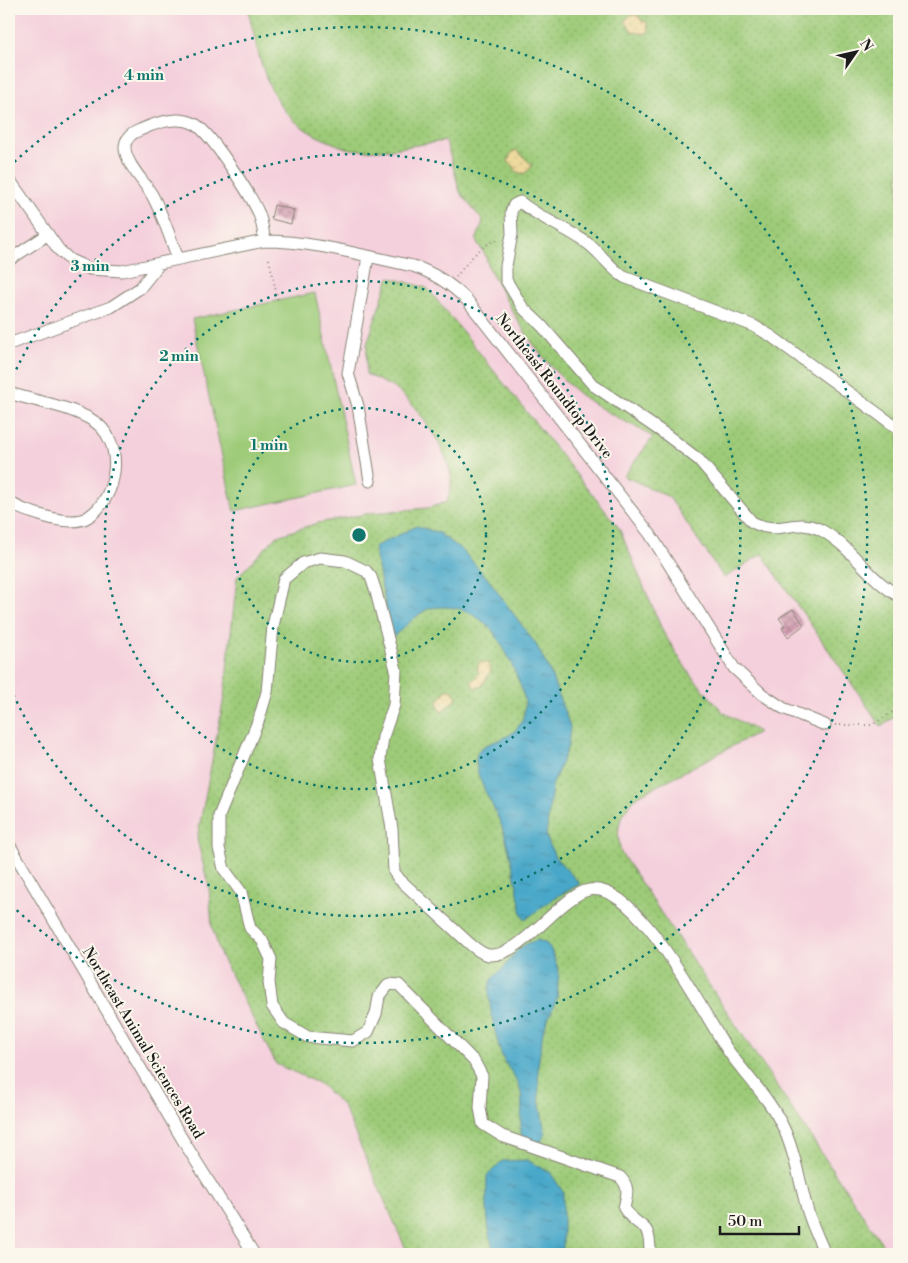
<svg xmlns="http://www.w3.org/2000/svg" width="908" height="1263" font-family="'Libre Bodoni',serif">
<defs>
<pattern id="grass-dots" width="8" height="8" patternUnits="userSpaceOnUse" patternTransform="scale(1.25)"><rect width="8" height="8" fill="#9dcb78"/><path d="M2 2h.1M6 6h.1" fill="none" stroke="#87ae67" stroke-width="1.8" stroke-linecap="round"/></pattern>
<pattern id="sand-dots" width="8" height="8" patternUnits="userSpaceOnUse" patternTransform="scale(1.25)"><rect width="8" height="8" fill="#eeda9e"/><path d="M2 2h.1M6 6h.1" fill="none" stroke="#ccba88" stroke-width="1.8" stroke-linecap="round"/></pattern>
<pattern id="water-ripples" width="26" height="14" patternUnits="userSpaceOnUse" patternTransform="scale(1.25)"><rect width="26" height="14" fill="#4aa8c9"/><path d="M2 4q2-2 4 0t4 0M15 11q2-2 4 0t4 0" fill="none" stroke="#3d88a2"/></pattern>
<pattern id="building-cross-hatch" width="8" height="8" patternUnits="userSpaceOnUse" patternTransform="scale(1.25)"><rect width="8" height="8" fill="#d096ad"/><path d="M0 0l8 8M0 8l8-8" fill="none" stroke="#a87a8c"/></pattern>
</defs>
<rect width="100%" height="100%" fill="#fbf7ec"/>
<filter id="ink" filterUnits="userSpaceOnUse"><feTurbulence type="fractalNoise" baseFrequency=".02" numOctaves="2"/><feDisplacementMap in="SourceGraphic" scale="10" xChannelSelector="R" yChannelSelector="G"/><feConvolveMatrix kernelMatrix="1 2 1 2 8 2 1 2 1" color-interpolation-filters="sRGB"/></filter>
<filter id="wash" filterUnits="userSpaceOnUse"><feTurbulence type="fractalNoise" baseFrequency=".0096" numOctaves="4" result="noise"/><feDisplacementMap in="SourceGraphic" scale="20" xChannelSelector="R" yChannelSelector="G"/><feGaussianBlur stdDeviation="1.12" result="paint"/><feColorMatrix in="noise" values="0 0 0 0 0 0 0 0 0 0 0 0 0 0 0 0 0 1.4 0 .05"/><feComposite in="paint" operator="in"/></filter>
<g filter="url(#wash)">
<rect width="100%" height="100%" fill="#f2e7cc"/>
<path fill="#f4cfdc" d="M9 9H899V1254H9Z"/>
<path fill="url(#grass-dots)" stroke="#5c744a" d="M248 9H899V714L881 726 762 554 724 578 669 497 624 476 653 437C630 423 602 411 581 395 537 360 513 314 488 266L486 256 476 241 483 221 460 192 446 141C415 144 382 154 351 149 343 148 334 143 326 140 267 116 261 64 248 9Z
M389 277 427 288 467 337 619 528 663 632 689 673 723 712 759 732 638 796C619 813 615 828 621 853L889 1254H408L343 1106 320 1084 276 1064 221 956 212 927 209 888 197 839 224 698 237 577 277 536 318 523 371 513 428 508 447 502C450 492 453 481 450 471 444 445 416 403 394 388 385 383 375 379 366 374L367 344Z"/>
<path fill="url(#sand-dots)" stroke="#857b5d" d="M630 15H638L642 21 647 22 649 32 643 34 632 31 625 21Z
M516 150 532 165 529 170 523 174 515 171V167L508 162 511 153Z
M480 662 488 663 491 670 482 686 475 688 471 682 479 673 477 668Z
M446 690H453L457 698 441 712 437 703Z"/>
<path fill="#9dcb78" stroke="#5c744a" d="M315 293 356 485 234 511 192 319Z"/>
<path fill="url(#water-ripples)" stroke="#336272" d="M417 526 439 533 462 550 488 579 537 646 550 672 570 727 568 746 552 786 546 836 555 857 580 884 554 898 525 920 522 915C517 887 512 857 503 830 497 809 475 780 476 759 477 734 522 750 525 706 526 691 502 641 492 630 487 624 475 615 468 612 458 607 442 606 431 608 421 610 400 631 392 638L374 547Z
M538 940 547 944 551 950 559 971 557 998 543 1031 538 1066 539 1099 545 1133 541 1142 530 1143 522 1138C518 1122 525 1104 520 1089 516 1076 508 1069 503 1059 498 1046 484 992 491 981 494 975 502 971 506 965 516 951 521 944 538 940Z
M527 1160 550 1172 563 1192V1254H494C487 1228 486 1203 487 1176L502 1161Z"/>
<g id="blocks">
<path fill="url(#building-cross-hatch)" d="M274 205 294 210 291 224 271 219Z
M793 609 804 625 788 637 782 628 785 626 779 618Z"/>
</g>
</g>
<g filter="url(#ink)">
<use href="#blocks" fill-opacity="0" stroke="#878274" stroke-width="1"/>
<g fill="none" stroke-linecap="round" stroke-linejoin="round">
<g stroke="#878274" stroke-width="13">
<path id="minor" d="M9 179 59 250 70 260 90 269 122 271 264 241C314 241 364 256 413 266 434 273 451 284 467 300L650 534 734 668 762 694 783 708 825 725
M368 257 348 373 358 406 370 481
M178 259C170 237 163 215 152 195 144 181 127 165 125 149 124 139 132 133 140 130 157 122 178 115 195 124 211 133 252 197 259 214 262 223 264 232 264 241
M9 260 47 235
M9 344 111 307 140 288 160 263
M9 393C37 402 66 405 92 420 126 440 119 497 88 517 76 525 52 519 40 515 28 511 18 509 9 501
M899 429 771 336 754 326 624 277C609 267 600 252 587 243 565 227 541 219 520 202L514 205 511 212 512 234 506 266V280L523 308 542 326 593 385 668 436 699 460 752 522C780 537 793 517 819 529 851 545 868 579 899 596
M9 844 184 1142 254 1254
M650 1254C650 1217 640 1233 624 1208 627 1195 630 1187 620 1177L502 1136 483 1124 480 1108 482 1076 474 1061 399 985 389 984 379 997 376 1014 368 1032 353 1041 308 1037 284 1023 272 1006 269 982 271 959 262 940 250 928 241 892 224 869 219 848V816L259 719 267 692 273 626 284 579 303 563 320 558 345 561 366 571 371 577 376 592 396 670 394 705 383 737 380 759 392 829 394 872 399 879 470 944C476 949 482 954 489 955 519 958 557 901 585 891 635 873 705 1018 729 1052 747 1077 771 1100 784 1129 796 1155 800 1185 808 1212 813 1227 819 1240 825 1254"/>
</g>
<path stroke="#878274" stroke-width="2" stroke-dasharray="1 4" stroke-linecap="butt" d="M269 259 278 301
M456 277C467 263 481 243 499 240
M835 725H872L899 708"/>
<use href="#minor" stroke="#fff" stroke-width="11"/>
</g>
</g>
<g fill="none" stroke="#0f766e" stroke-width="2.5" stroke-dasharray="2.5 5">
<circle cx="359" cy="535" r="127"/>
<circle cx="359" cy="535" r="254"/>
<path d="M10 383A381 381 0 1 1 10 687"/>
<path d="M9 167A508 508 0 1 1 9 903"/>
</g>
<g text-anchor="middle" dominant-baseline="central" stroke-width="4" stroke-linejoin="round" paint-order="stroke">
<g font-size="15" fill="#1c1c1c" stroke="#fbf7ec">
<text transform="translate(554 386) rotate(52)">Northeast Roundtop Drive</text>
<text transform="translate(143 1043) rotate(59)">Northeast Animal Sciences Road</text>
</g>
</g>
<circle cx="359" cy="535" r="8" fill="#0f766e" stroke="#fbf7ec" stroke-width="2.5"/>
<g font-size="15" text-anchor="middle" font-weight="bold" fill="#0f766e" stroke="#fbf7ec" stroke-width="4" stroke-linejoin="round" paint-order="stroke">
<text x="144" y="80">4 min</text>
<text x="90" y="271">3 min</text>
<text x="179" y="361">2 min</text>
<text x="269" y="450">1 min</text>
</g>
<rect width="908" height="1263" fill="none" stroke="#fbf7ec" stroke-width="30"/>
<g transform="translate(856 52) rotate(56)" stroke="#fbf7ec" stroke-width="4" paint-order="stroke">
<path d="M0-4L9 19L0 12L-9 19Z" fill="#1c1c1c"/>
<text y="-8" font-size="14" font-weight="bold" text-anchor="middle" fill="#1c1c1c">N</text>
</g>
<path d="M720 1226v8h79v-8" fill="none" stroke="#1c1c1c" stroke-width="2.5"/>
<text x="728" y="1226" font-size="15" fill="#1c1c1c" stroke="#fbf7ec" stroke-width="4" paint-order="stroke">50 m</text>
</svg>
